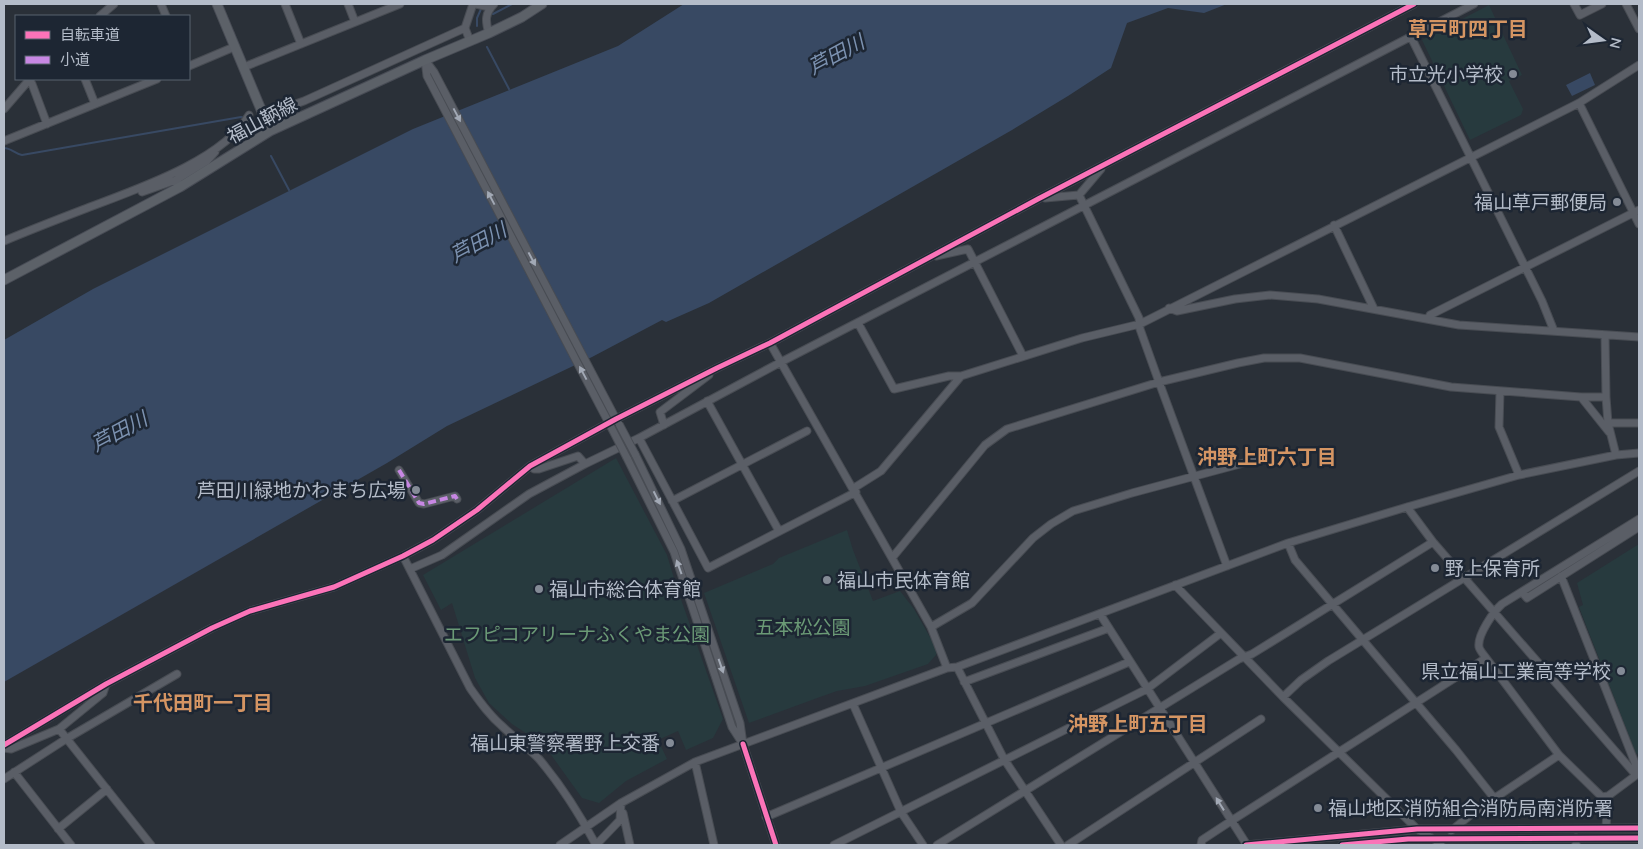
<svg xmlns="http://www.w3.org/2000/svg" width="1643" height="849" font-family="Mulish,'Noto Sans JP',sans-serif">
<rect width="100%" height="100%" fill="#2a3038"/>
<path fill="#273a3e" d="M1489 5 1522 75 1509 81 1523 109 1521 115 1470 140 1422 40Z
M616 458 667 555 677 588 723 719 713 738 686 750 678 731 658 740 667 759 626 781 599 803 582 798 544 745 512 724 489 703 475 678 452 603 441 610 423 575Z
M847 530 853 550 873 601 900 591 914 609 935 646 937 650 936 655 928 664 865 686 837 691 820 697 749 723 704 593 773 564 779 558Z
M1639 544V753L1636 754 1579 607 1583 605 1577 583Z"/>
<path fill="#384963" d="M684 4H1227L1204 13 1168 8 1127 23 1111 68 1068 96 1012 130 709 303 666 322 662 320 592 357 447 426 387 463 4 682V340L93 289 413 129 618 46Z
M1590 73 1595 85 1572 96 1566 85Z"/>
<g fill="none" stroke-linecap="round" stroke-linejoin="round">
<path stroke="#384963" stroke-width="2" d="M493 14 512 4
M477 26V18L481 9
M487 47 509 89
M4 148C11 148 15 154 22 155L241 117 245 118
M271 156 289 190"/>
<g stroke="#484c53" stroke-width="9">
<path id="minor" d="M161 4 166 16
M285 4 301 44
M348 4 355 22
M476 4 489 7
M1574 4 1580 15 1602 4
M1626 4 1639 29
M100 16 114 4
M489 33C485 21 485 13 494 4
M1411 37 1542 301 1554 331
M470 41 465 28 473 4
M425 60 427 76 611 427
M425 60 434 72 617 421
M189 66 234 47
M244 67 400 4
M29 79 32 84 47 124
M85 79 95 104
M1579 103 1639 224
M4 109 30 79
M264 115 304 101 465 28
M4 141 157 79
M176 180 207 161 215 152
M142 192 176 180 180 187
M1079 195 1101 169
M1045 198 1079 195 1139 318 1140 329 1159 382 1227 566
M1334 225 1374 309
M4 241C30 230 56 220 82 210 131 191 222 162 249 115
M936 256 968 249 1023 356
M1169 308 1177 311 1235 299 1270 295 1318 299 1459 325 1639 337
M1428 319 1430 315 1639 210
M858 323 894 389 949 376H961
M1605 335 1606 397 1608 423 1616 455
M770 343 931 627 947 668
M1500 391 1499 427 1519 475
M1581 397 1609 432
M707 401 779 531
M1608 423H1639
M664 425 660 412 709 375
M635 454 681 549 740 723 743 744 776 845
M627 458 674 552 732 727 741 741
M530 466 534 469H539L578 456 585 464
M399 470 419 503 424 504 455 496 457 499
M854 488 881 471 961 376 1082 338 1140 324 1579 103 1639 65
M856 492 708 568 639 438 781 362 1474 4
M672 501 807 431
M1407 507 1433 542 1636 775
M1639 519 1502 604C1494 611 1477 635 1479 647 1480 651 1484 655 1486 658L1559 755 1602 797 1608 796 1639 773
M1288 543 1295 560 1456 750 1494 798
M403 556 470 688C480 702 489 715 502 726 513 737 528 747 539 759 561 785 580 815 596 845
M892 558 985 445 1007 429 1159 382 1238 363 1264 358H1300L1451 387 1581 397H1606
M410 569 442 555 529 494 585 464 639 438
M1561 576 1639 773
M1175 585 1283 697 1417 829 1435 840 1441 845
M1522 592 1527 598 1639 527
M1100 614 1247 845
M931 627 972 603 1033 538 1051 524 1073 511 1132 493 1266 457
M957 667 1004 759 1061 845
M964 682 1109 628
M1283 697 1301 680 1328 661 1639 471
M853 704 901 812 923 845
M59 729 103 693 106 684
M4 745 106 684 212 628 250 611 334 587 403 556 433 540 477 510 530 466 616 419 717 368 770 343 1038 199 1414 4
M4 748 11 749 59 729 151 845
M695 762 714 845
M14 772 71 845
M4 779 66 739 177 674
M623 813 630 845
M766 817 1129 662
M1606 828 1608 796
M58 829 107 789
M1451 831 1474 812 1559 755
M560 845 621 803 695 762 947 668 957 667 1288 543 1407 507 1519 475 1616 455 1639 453
M596 845 620 820 621 803
M834 845 1147 689 1221 633
M937 845 1239 659 1252 654 1433 542
M1068 845 1261 719
M1201 845 1202 840 1231 821 1486 658
M1246 845 1417 829 1639 828
M1342 845 1408 839 1639 838
M1576 845V838"/>
</g>
<g stroke="#484c55" stroke-width="11">
<path id="major" d="M217 4 270 131
M4 280 180 187 270 131 425 60 489 33 522 17 542 4"/>
</g>
<use href="#minor" stroke="#5a5e66" stroke-width="7"/>
<use href="#major" stroke="#5c6168" stroke-width="9"/>
<g stroke="#484c53" stroke-width="9" stroke-linecap="butt">
<path id="minor-bridge" d="M619 424 635 454
M611 427 627 458"/>
</g>
<use href="#minor-bridge" stroke="#5a5e66" stroke-width="7"/>
<path stroke="#c787e3" stroke-width="4" stroke-dasharray="8 4" stroke-linecap="butt" d="M399 470 419 503 424 504 455 496 457 499"/>
<g stroke="#1d2633" stroke-width="8">
<path id="cycleway" d="M743 744 776 845
M4 745 106 684 212 628 250 611 334 587 403 556 433 540 477 510 530 466 616 419 717 368 770 343 1038 199 1414 4
M1246 845 1417 829 1639 828
M1342 845 1408 839 1639 838"/>
</g>
<use href="#cycleway" stroke="#fb73b8" stroke-width="5"/>
</g>
<defs><path id="oneway-solid" d="M-6-.8H1V-3.2L6.5 0L1 3.2V.8H-6Z" transform="scale(1.25)"/></defs>
<g fill="#a2a9b5">
<use href="#oneway-solid" transform="translate(457 115) rotate(62)"/>
<use href="#oneway-solid" transform="translate(491 198) rotate(-118)"/>
<use href="#oneway-solid" transform="translate(532 259) rotate(62)"/>
<use href="#oneway-solid" transform="translate(583 373) rotate(-118)"/>
<use href="#oneway-solid" transform="translate(657 498) rotate(63)"/>
<use href="#oneway-solid" transform="translate(679 567) rotate(-110)"/>
<use href="#oneway-solid" transform="translate(721 666) rotate(71)"/>
<use href="#oneway-solid" transform="translate(1220 804) rotate(-122)"/>
</g>
<g fill="#848b96" stroke="#1d2633" stroke-width="2">
<circle cx="1513" cy="74" r="5"/>
<circle cx="1617" cy="202" r="5"/>
<circle cx="416" cy="490" r="5"/>
<circle cx="1435" cy="568" r="5"/>
<circle cx="827" cy="580" r="5"/>
<circle cx="539" cy="589" r="5"/>
<circle cx="1621" cy="671" r="5"/>
<circle cx="670" cy="743" r="5"/>
<circle cx="1318" cy="808" r="5"/>
</g>
<g text-anchor="middle" dominant-baseline="central" stroke-width="5" stroke-linejoin="round" paint-order="stroke">
<g font-size="19" fill="#b4bcc9" stroke="#1d2633" text-anchor="end">
<text x="1503" y="74">市立光小学校</text>
<text x="1607" y="202">福山草戸郵便局</text>
<text x="406" y="490">芦田川緑地かわまち広場</text>
<text x="1445" y="568" text-anchor="start">野上保育所</text>
<text x="837" y="580" text-anchor="start">福山市民体育館</text>
<text x="549" y="589" text-anchor="start">福山市総合体育館</text>
<text x="1611" y="671">県立福山工業高等学校</text>
<text x="660" y="743">福山東警察署野上交番</text>
<text x="1328" y="808" text-anchor="start">福山地区消防組合消防局南消防署</text>
</g>
<g font-size="19" fill="#b4bcc9" stroke="#1d2633">
<text transform="translate(262 120) rotate(-28)">福山鞆線</text>
</g>
<g font-size="19" fill="#6b9a76" stroke="#1d2633">
<text x="803" y="627">五本松公園</text>
<text x="577" y="634">エフピコアリーナふくやま公園</text>
</g>
<g font-size="20" font-weight="bold" fill="#d59563" stroke="#1d2633">
<text x="1468" y="28">草戸町四丁目</text>
<text x="1267" y="456">沖野上町六丁目</text>
<text x="203" y="702">千代田町一丁目</text>
<text x="1138" y="723">沖野上町五丁目</text>
</g>
<g font-size="20" font-style="italic" fill="#7c92b1" stroke="#1d2633">
<text transform="translate(836 54) rotate(-28)">芦田川</text>
<text transform="translate(478 242) rotate(-28)">芦田川</text>
<text transform="translate(119 431) rotate(-28)">芦田川</text>
</g>
</g>
<rect width="1643" height="849" fill="none" stroke="#b4bcc9" stroke-width="10"/>
<rect x="15" y="15" width="175" height="65" fill="#1d2633" stroke="#59626f"/>
<rect x="25" y="31" width="25" height="8" fill="#fb73b8" stroke="#59626f"/>
<text x="60" y="40" font-size="15" fill="#b4bcc9">自転車道</text>
<rect x="25" y="56" width="25" height="8" fill="#c787e3" stroke="#59626f"/>
<text x="60" y="65" font-size="15" fill="#b4bcc9">小道</text>
<g transform="translate(1603 40) rotate(104)" stroke="#1d2633" stroke-width="4" paint-order="stroke">
<path d="M0-4L9 19L0 12L-9 19Z" fill="#b4bcc9"/>
<text y="-8" font-size="14" font-weight="bold" text-anchor="middle" fill="#b4bcc9">N</text>
</g>
</svg>
